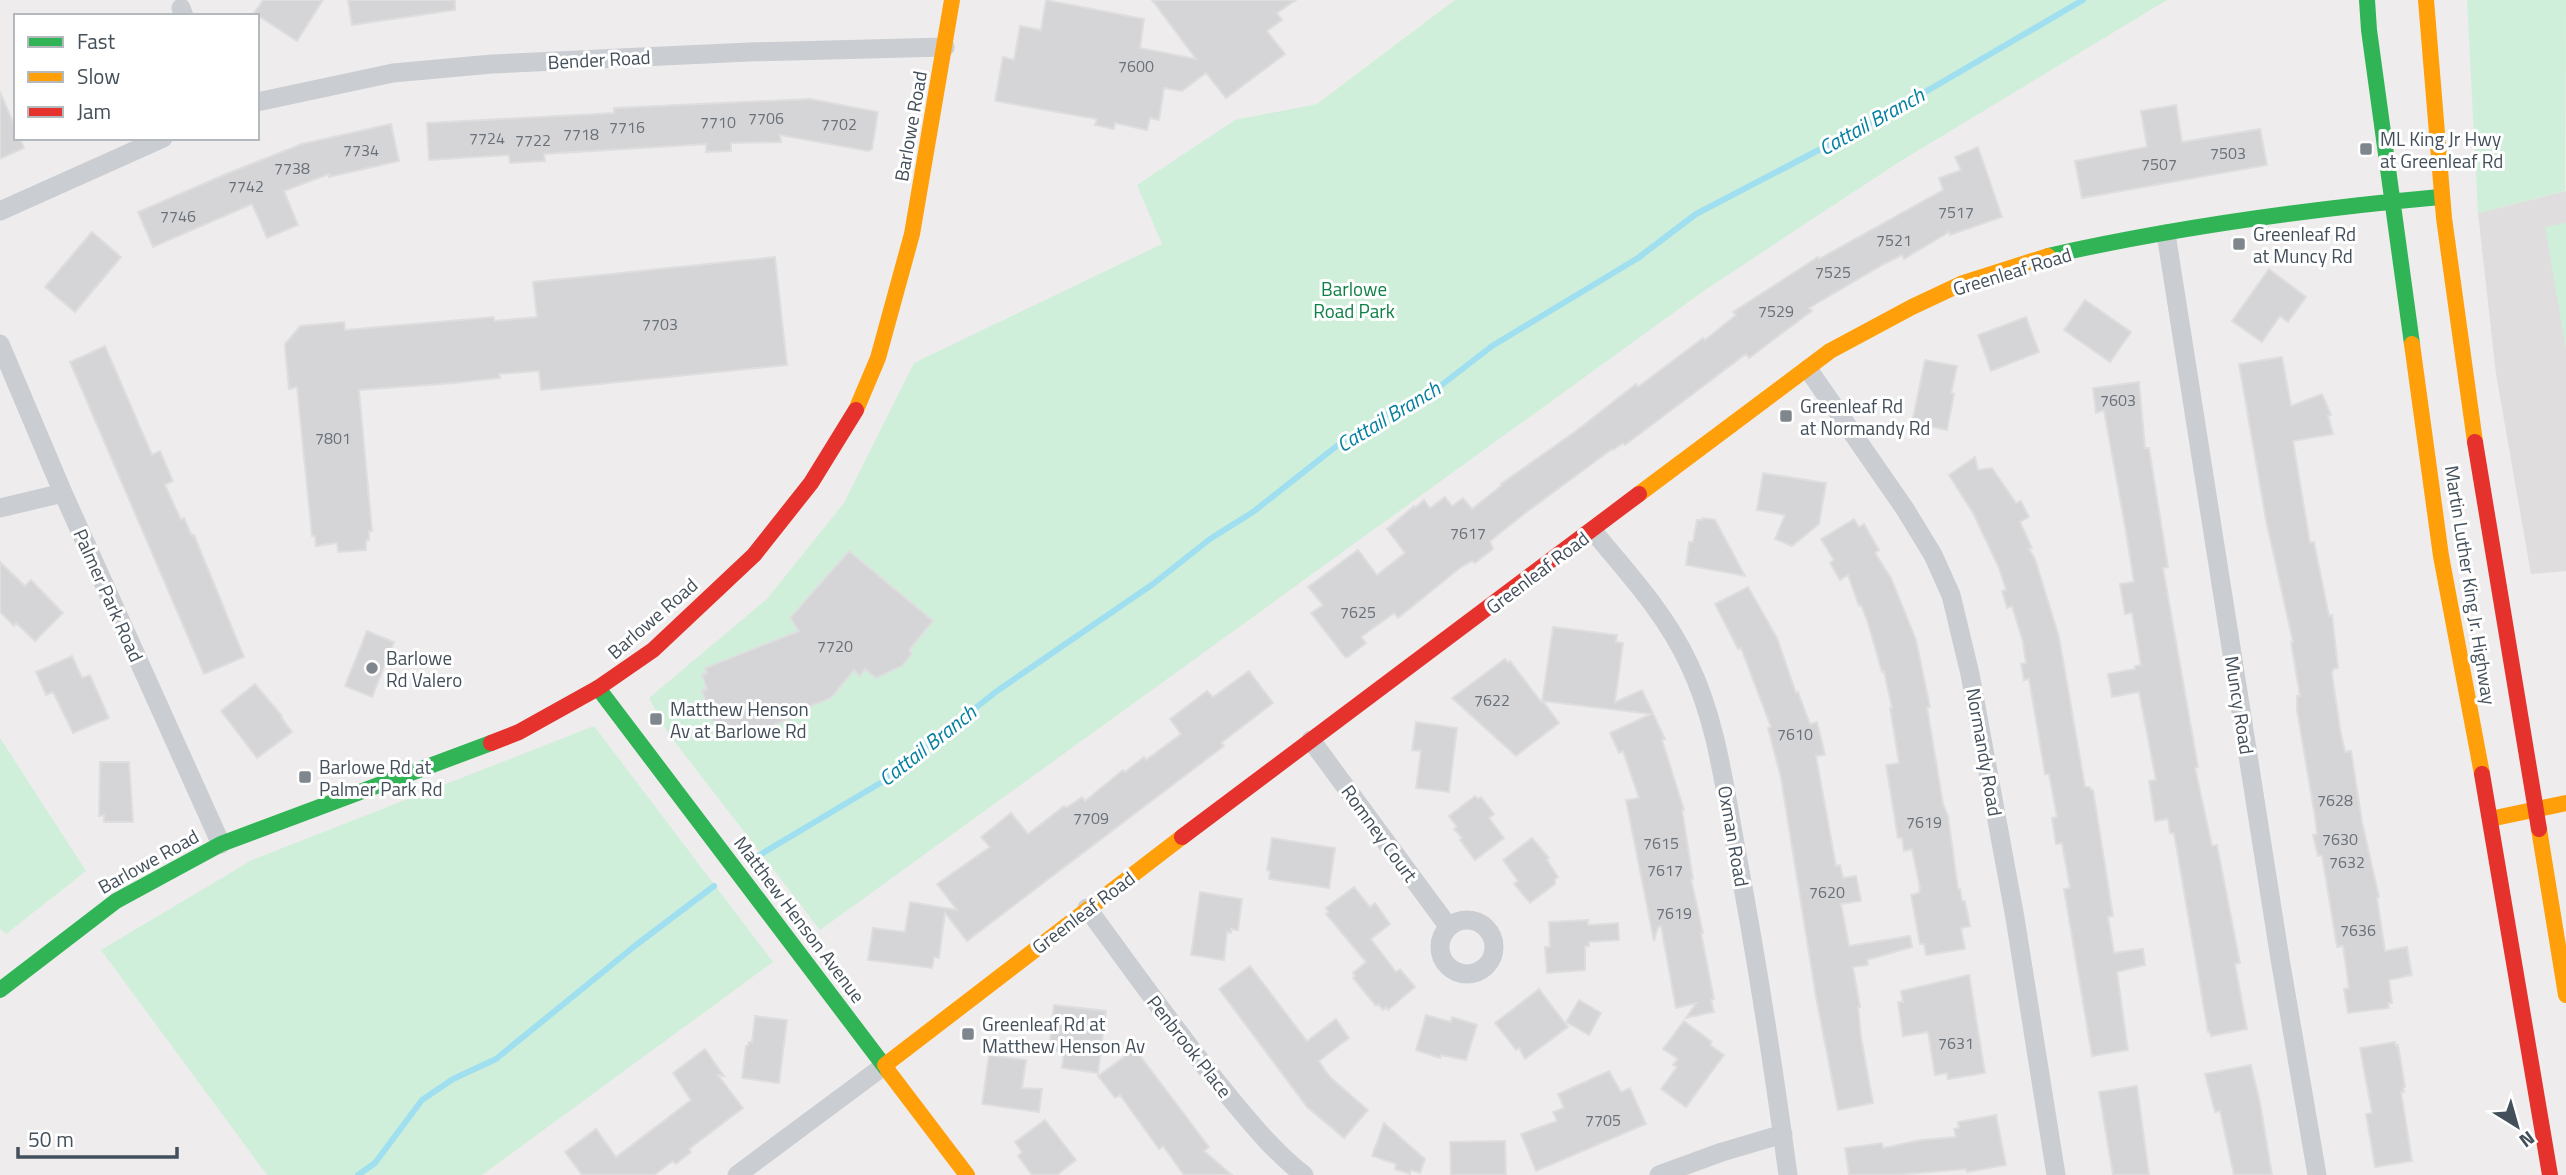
<svg xmlns="http://www.w3.org/2000/svg" width="2566" height="1175" font-family="'Titillium Web',sans-serif">
<rect width="100%" height="100%" fill="#eeecec"/>
<path fill="#dfddde" d="M2566 191V571L2531 574 2496 374 2478 213Z"/>
<path fill="#cfefda" d="M1455 0H2167L1899 162 1705 290 820 930 668 733 649 698 767 599 844 503 914 363 1162 244 1137 185 1235 120 1317 104Z
M2467 0H2566L2565 191 2478 213Z
M2566 223V349L2545 227Z
M594 726 773 962 482 1175H267L101 950 252 860Z
M0 738 86 871 6 934 0 929Z"/>
<g fill="none" stroke-linecap="round" stroke-linejoin="round">
<path stroke="#a0dff0" stroke-width="6" d="M758 856 882 782 997 691 1153 584 1210 539 1253 512 1343 441 1393 411 1430 394 1492 346 1638 258 1696 214 1884 116 2083 0
M358 1175 375 1163 422 1100 453 1079 496 1059 636 945 714 886"/>
</g>
<path fill="#d5d4d7" stroke="#dfdedf" stroke-width="2" d="M263 0H323L297 41 254 13Z
M348 0H455V10L352 25Z
M1046 0 1144 19 1140 48 1196 59 1152 0H1296L1277 13 1282 20 1267 31 1285 54 1226 98 1206 73 1182 91 1164 88 1159 120 1150 118 1147 130 1115 123 1114 129 1095 125 1097 119 995 101 1003 57 1014 60 1020 26 1041 30Z
M0 92 16 129V138H20L24 148 0 159Z
M810 99 878 112 872 149 868 151 780 135 781 142 731 143V151L706 152V144L544 154 545 161 510 163 509 155 429 160 427 123 614 113V108Z
M2176 105 2182 142 2260 129 2267 165 2082 198 2075 161 2147 147 2141 111Z
M391 124 399 161 329 177V174L284 191 298 225 267 238 252 204 153 247 138 212 226 174 302 144Z
M1978 147 2002 217 1950 235 1949 232 1904 259 1902 255 1884 264 1809 308 1812 311 1749 358 1746 354 1625 445 1623 443 1613 450 1612 449 1524 514 1490 541 1493 549 1475 563 1472 561 1461 567 1398 618 1394 613 1361 637 1366 643 1348 657H1345L1311 613 1323 605 1308 587 1358 550 1377 575 1405 553 1387 529 1414 506 1415 508 1424 500 1430 508 1445 497 1452 506 1463 498 1472 509 1502 485 1501 484 1576 431 1636 384 1638 387 1703 338 1705 340 1736 315 1733 312 1818 257 1819 259 1943 190 1939 178 1961 170 1955 157Z
M92 232 121 257 75 312 45 287Z
M775 257 787 365 541 390 539 371 499 374 500 378 454 383 359 390 372 531H369V540L366 541V550L338 552 337 543 316 546 315 536H312L297 387 289 389 285 347V344L300 326 344 322 345 330 494 317V321L537 317 533 282Z
M2269 269 2306 297 2288 322 2280 316 2262 342 2232 321Z
M2085 300 2131 332 2110 362 2064 330Z
M2026 317 2039 352 1991 371 1978 335Z
M105 346 152 455 160 451 173 481 165 485 181 520 184 518 192 536 194 535 244 657 204 674 70 362Z
M2282 357 2291 406 2322 394 2331 415 2328 416 2333 434 2293 441 2310 543 2314 542 2329 616 2332 615 2338 668 2333 669 2332 674 2340 729 2345 752 2351 751 2362 822 2379 897 2377 898 2385 951 2407 947 2412 975 2389 980 2392 1003H2388L2389 1008 2348 1013 2344 989 2349 988 2343 946 2337 947 2322 855 2318 856 2313 835 2317 834 2315 817 2297 710V696H2300L2291 642H2293L2266 520 2239 364Z
M1925 360 1957 366 1951 393 1954 394 1947 430 1912 423Z
M2139 382 2145 448H2149L2168 567 2163 568 2198 767 2195 768 2212 846 2217 845 2240 963 2235 964 2247 1029 2211 1036 2210 1032H2208L2174 833H2170L2168 819 2155 821 2149 781 2156 780 2139 692 2112 697 2108 674 2135 669V666L2141 665 2132 613 2125 614 2120 584 2134 582 2125 526 2104 410 2096 413 2093 388Z
M1975 457 1978 470 1992 468 2016 503 2021 501 2029 517 2020 522 2032 548 2029 549 2035 559 2059 637 2085 787H2090L2091 790H2093L2113 916 2108 917 2114 953 2143 949 2145 965 2117 972 2128 1050 2092 1056 2064 889 2070 888 2062 843 2056 844 2052 818 2057 817 2049 774H2045L2029 679 2024 680 2021 664 2026 663 2023 642 2012 606 2007 608 2002 591 2006 590 1999 568 1973 513 1949 475Z
M1763 473 1826 483 1819 524 1792 546 1775 539 1785 515 1757 510Z
M1703 518 1715 520 1745 576 1686 565 1689 542H1693L1697 520H1702Z
M1854 519 1859 527 1864 524 1879 550 1875 553 1891 578 1916 640 1930 707H1927L1943 804 1948 816 1958 889H1960L1962 901H1965L1970 926 1961 928 1965 949 1926 955 1924 944H1920L1911 895 1919 893 1920 888 1912 849 1904 851 1902 838H1898L1886 765 1899 763 1890 708H1892L1884 671 1882 672 1868 623 1861 605 1859 606 1848 575 1840 580 1830 563 1834 560 1821 539Z
M849 551 933 621 909 650 912 653 902 666 876 678 865 669 860 676 854 670 831 698 805 708 806 712 750 735 736 741 734 737 729 739 724 727 716 730 702 691 707 689 702 675 707 673 705 668 799 631 790 618Z
M0 562 25 586 31 580 63 613 35 641 16 623 14 626 0 612Z
M1748 587 1777 638 1796 693 1798 692 1810 724 1817 722 1825 755 1816 756 1836 866 1840 865 1843 878 1856 876 1861 901 1841 904 1849 946 1910 936 1912 947 1867 960 1868 965 1853 967 1860 1007H1858L1861 1037 1873 1103 1838 1110 1816 997 1781 778 1768 728 1771 727 1741 648 1738 649 1715 604Z
M1553 627 1617 635 1616 642 1623 643 1615 702 1642 690 1665 739 1662 740 1684 810H1682L1693 879H1691L1703 933H1701L1714 999 1711 1000 1714 1012 1686 1018 1696 1003 1676 1008 1661 926 1658 927 1654 941 1626 800 1639 798 1623 751 1619 753 1610 733 1651 714 1543 701 1559 723 1516 756 1452 698 1505 659 1508 663 1510 661 1542 703Z
M367 631 394 642 372 697 345 686Z
M72 656 82 678 90 675 109 718 73 733 53 692 46 695 36 672Z
M1249 671 1273 703 1221 743 1224 746 967 941 945 913 939 958 934 957 932 968 868 960 873 928 905 932 910 902 957 910 937 884 990 847 981 837 1011 813 1028 834 1064 806 1066 808 1082 797 1085 801 1123 770 1125 772 1144 757 1146 760 1181 734 1170 719 1207 691 1213 697Z
M255 684 282 716 281 717 292 732 257 758 221 711Z
M1416 722 1457 728 1449 792 1416 788 1421 751 1412 750Z
M100 762H129L133 822H104V815L99 816Z
M1475 796 1478 799 1481 797 1494 814 1489 818 1504 838 1475 860 1460 840 1462 838 1454 829 1457 827 1449 816Z
M1272 838 1335 848 1329 888 1269 879 1270 871 1267 870Z
M1532 838 1549 858 1547 860 1558 877 1555 879V884L1530 903 1514 884 1518 881 1503 860Z
M1354 887 1370 907 1375 903 1390 924 1371 939 1396 972 1400 969 1415 987 1388 1010 1386 1007 1383 1010 1378 1004 1376 1006 1353 978 1355 976 1353 973 1366 962 1326 914 1329 912 1326 908Z
M1200 892 1242 899 1238 930 1231 929V933L1227 932 1224 960 1191 955Z
M1588 920V925L1618 923 1619 940 1589 942V946H1585V970L1547 973 1545 947H1550L1549 922Z
M1250 966 1307 1041 1336 1019 1349 1038 1319 1061 1330 1077 1368 1110 1344 1138 1307 1107 1219 989Z
M1969 975 1985 1073 1948 1079 1947 1073 1935 1075 1928 1032 1903 1036 1898 1002H1903L1901 991Z
M1539 989 1568 1027 1525 1059 1519 1048 1516 1050 1495 1023Z
M1579 1000 1601 1013 1589 1035 1566 1022Z
M1054 1005 1106 1011 1098 1073 1062 1068 1064 1052 1049 1050Z
M1426 1015 1451 1022 1452 1017 1477 1025 1466 1060 1441 1055 1440 1058 1416 1050Z
M755 1016 787 1020 779 1083 742 1078 746 1046H748L749 1042H752Z
M1684 1021 1712 1042 1710 1045 1724 1055 1686 1107 1661 1089 1677 1067 1673 1065 1678 1059 1663 1049Z
M2395 1042 2396 1046 2398 1045 2405 1087 2403 1088 2404 1092H2401L2412 1161 2375 1167 2366 1114 2372 1113 2360 1048Z
M705 1049 724 1076 718 1075 743 1108 689 1149 691 1152 676 1164 673 1161 654 1175H582L565 1152 596 1129 616 1157 691 1100 673 1073Z
M1135 1049 1209 1147 1204 1151 1232 1175H1184L1163 1146 1159 1149 1120 1095 1115 1098 1098 1076Z
M989 1055 1026 1060 1022 1088 1042 1089 1039 1112 982 1104Z
M2251 1065 2260 1103 2272 1175H2234L2220 1111 2215 1112 2205 1074Z
M1609 1071 1621 1092 1630 1088 1646 1124 1536 1171 1521 1134 1557 1121 1553 1112 1564 1108 1558 1094Z
M2137 1086 2149 1175H2113L2099 1092Z
M1996 1115 2006 1165 1967 1172 1966 1169 1895 1175H1849L1845 1148 1882 1143 1883 1148 1921 1140 1956 1137 1954 1129 1959 1128 1958 1122Z
M1045 1120 1076 1160 1057 1175H1032L1018 1156 1022 1152 1015 1142Z
M1384 1123 1425 1159 1420 1173 1411 1170 1410 1174 1395 1169 1396 1164 1372 1156Z
M1505 1141 1506 1175H1451L1450 1142Z"/>
<g fill="none" stroke-linecap="round" stroke-linejoin="round">
<path stroke="#cacdd1" stroke-width="19" d="M181 8 184 16
M257 102 393 73 492 64 749 52 945 47
M0 211 163 138
M2166 234 2280 959 2317 1175
M0 344 63 493 221 844
M1808 369 1905 509 1933 555 1951 595 1970 674 2015 918 2056 1175
M0 508 63 493
M1593 531C1628 573 1666 614 1689 664 1716 720 1724 784 1735 844 1756 954 1773 1064 1788 1175
M1311 740 1448 926
M1087 908C1133 970 1177 1033 1226 1093 1250 1122 1274 1152 1304 1175
M1440 947a27 27 0 1 1 54 0a27 27 0 1 1-54 0Z
M737 1175 885 1065
M1659 1175 1722 1152 1783 1134"/>
<path stroke="#30b455" stroke-width="16" d="M2367 0 2369 30 2412 344
M2048 256C2176 227 2309 209 2440 197
M598 688 888 1071
M0 990 116 901 221 844 491 743"/>
<path stroke="#ff9f0a" stroke-width="16" d="M2426 0 2444 218 2475 442
M2412 344 2441 556 2482 774
M856 410 878 358 912 234 952 0
M1639 494 1830 351 1912 307 1963 283 2048 256
M2490 819 2566 803
M2539 829 2566 995
M885 1065 1182 837
M888 1071 967 1175"/>
<path stroke="#e5322d" stroke-width="16" d="M2475 442 2539 829
M491 743 519 732 598 688 653 650 754 555 811 483 856 410
M2482 774 2550 1175
M1182 837 1639 494"/>
</g>
<g fill="#7f868d" stroke="#fff" stroke-width="2.5">
<rect x="2359" y="142" width="14" height="14" rx="3.5"/>
<rect x="2232" y="237" width="14" height="14" rx="3.5"/>
<rect x="1779" y="409" width="14" height="14" rx="3.5"/>
<circle cx="372" cy="668" r="7"/>
<rect x="649" y="712" width="14" height="14" rx="3.5"/>
<rect x="298" y="770" width="14" height="14" rx="3.5"/>
<rect x="961" y="1027" width="14" height="14" rx="3.5"/>
</g>
<g text-anchor="middle" dominant-baseline="central" stroke-width="6" stroke-linejoin="round" paint-order="stroke">
<g font-size="16" fill="#69727a">
<text x="1136" y="66">7600</text>
<text x="766" y="118">7706</text>
<text x="718" y="122">7710</text>
<text x="839" y="124">7702</text>
<text x="627" y="127">7716</text>
<text x="581" y="134">7718</text>
<text x="487" y="138">7724</text>
<text x="533" y="140">7722</text>
<text x="361" y="150">7734</text>
<text x="2228" y="153">7503</text>
<text x="2159" y="164">7507</text>
<text x="292" y="168">7738</text>
<text x="246" y="186">7742</text>
<text x="1956" y="212">7517</text>
<text x="178" y="216">7746</text>
<text x="1894" y="240">7521</text>
<text x="1833" y="272">7525</text>
<text x="1776" y="311">7529</text>
<text x="660" y="324">7703</text>
<text x="2118" y="400">7603</text>
<text x="333" y="438">7801</text>
<text x="1468" y="533">7617</text>
<text x="1358" y="612">7625</text>
<text x="835" y="646">7720</text>
<text x="1492" y="700">7622</text>
<text x="1795" y="734">7610</text>
<text x="2335" y="800">7628</text>
<text x="1091" y="818">7709</text>
<text x="1924" y="822">7619</text>
<text x="2340" y="839">7630</text>
<text x="1661" y="843">7615</text>
<text x="2347" y="862">7632</text>
<text x="1665" y="870">7617</text>
<text x="1827" y="892">7620</text>
<text x="1674" y="913">7619</text>
<text x="2358" y="930">7636</text>
<text x="1956" y="1043">7631</text>
<text x="1603" y="1120">7705</text>
</g>
<g font-size="19" fill="#434f5a" stroke="#fff">
<text transform="translate(599 59) rotate(-3)">Bender Road</text>
<text transform="translate(910 126) rotate(-80)">Barlowe Road</text>
<text transform="translate(2012 271) rotate(-17)">Greenleaf Road</text>
<text transform="translate(1537 572) rotate(-37)">Greenleaf Road</text>
<text transform="translate(2471 585) rotate(81)">Martin Luther King Jr. Highway</text>
<text transform="translate(109 595) rotate(66)">Palmer Park Road</text>
<text transform="translate(652 618) rotate(-41)">Barlowe Road</text>
<text transform="translate(2240 705) rotate(81)">Muncy Road</text>
<text transform="translate(1985 752) rotate(80)">Normandy Road</text>
<text transform="translate(1380 833) rotate(54)">Romney Court</text>
<text transform="translate(1734 836) rotate(80)">Oxman Road</text>
<text transform="translate(148 861) rotate(-29)">Barlowe Road</text>
<text transform="translate(1083 912) rotate(-37)">Greenleaf Road</text>
<text transform="translate(800 919) rotate(53)">Matthew Henson Avenue</text>
<text transform="translate(1190 1046) rotate(52)">Penbrook Place</text>
</g>
<g font-size="19" fill="#434f5a" stroke="#fff" text-anchor="start">
<text x="2380" y="138">ML King Jr Hwy<tspan x="2380" dy="22">at Greenleaf Rd</tspan></text>
<text x="2253" y="233">Greenleaf Rd<tspan x="2253" dy="22">at Muncy Rd</tspan></text>
<text x="1800" y="405">Greenleaf Rd<tspan x="1800" dy="22">at Normandy Rd</tspan></text>
<text x="386" y="657">Barlowe<tspan x="386" dy="22">Rd Valero</tspan></text>
<text x="670" y="708">Matthew Henson<tspan x="670" dy="22">Av at Barlowe Rd</tspan></text>
<text x="319" y="766">Barlowe Rd at<tspan x="319" dy="22">Palmer Park Rd</tspan></text>
<text x="982" y="1023">Greenleaf Rd at<tspan x="982" dy="22">Matthew Henson Av</tspan></text>
</g>
<g font-size="19" fill="#0f8047" stroke="#fff">
<text x="1354" y="288">Barlowe<tspan x="1354" dy="22">Road Park</tspan></text>
</g>
<g font-size="21" font-style="italic" fill="#037f9f" stroke="#fff">
<text transform="translate(1871 121) rotate(-29)">Cattail Branch</text>
<text transform="translate(1388 416) rotate(-31)">Cattail Branch</text>
<text transform="translate(927 745) rotate(-38)">Cattail Branch</text>
</g>
</g>
<rect x="14" y="14" width="245" height="126" fill="#ffffff" stroke="#b4b9bd" stroke-width="2"/>
<rect x="28" y="37" width="35" height="10" fill="#30b455" stroke="#b4b9bd" stroke-width="2"/>
<text x="77" y="49" font-size="21" fill="#434f5a">Fast</text>
<rect x="28" y="72" width="35" height="10" fill="#ff9f0a" stroke="#b4b9bd" stroke-width="2"/>
<text x="77" y="84" font-size="21" fill="#434f5a">Slow</text>
<rect x="28" y="107" width="35" height="10" fill="#e5322d" stroke="#b4b9bd" stroke-width="2"/>
<text x="77" y="119" font-size="21" fill="#434f5a">Jam</text>
<g transform="translate(2517 1126) rotate(143)" stroke="#ffffff" stroke-width="5" paint-order="stroke">
<path d="M0-5L12 26L0 18L-12 26Z" fill="#434f5a"/>
<text y="-10" font-size="19" font-weight="bold" text-anchor="middle" fill="#434f5a">N</text>
</g>
<path d="M18 1147v10h159v-10" fill="none" stroke="#434f5a" stroke-width="3.5"/>
<text x="28" y="1147" font-size="21" fill="#434f5a" stroke="#ffffff" stroke-width="5" paint-order="stroke">50 m</text>
</svg>
